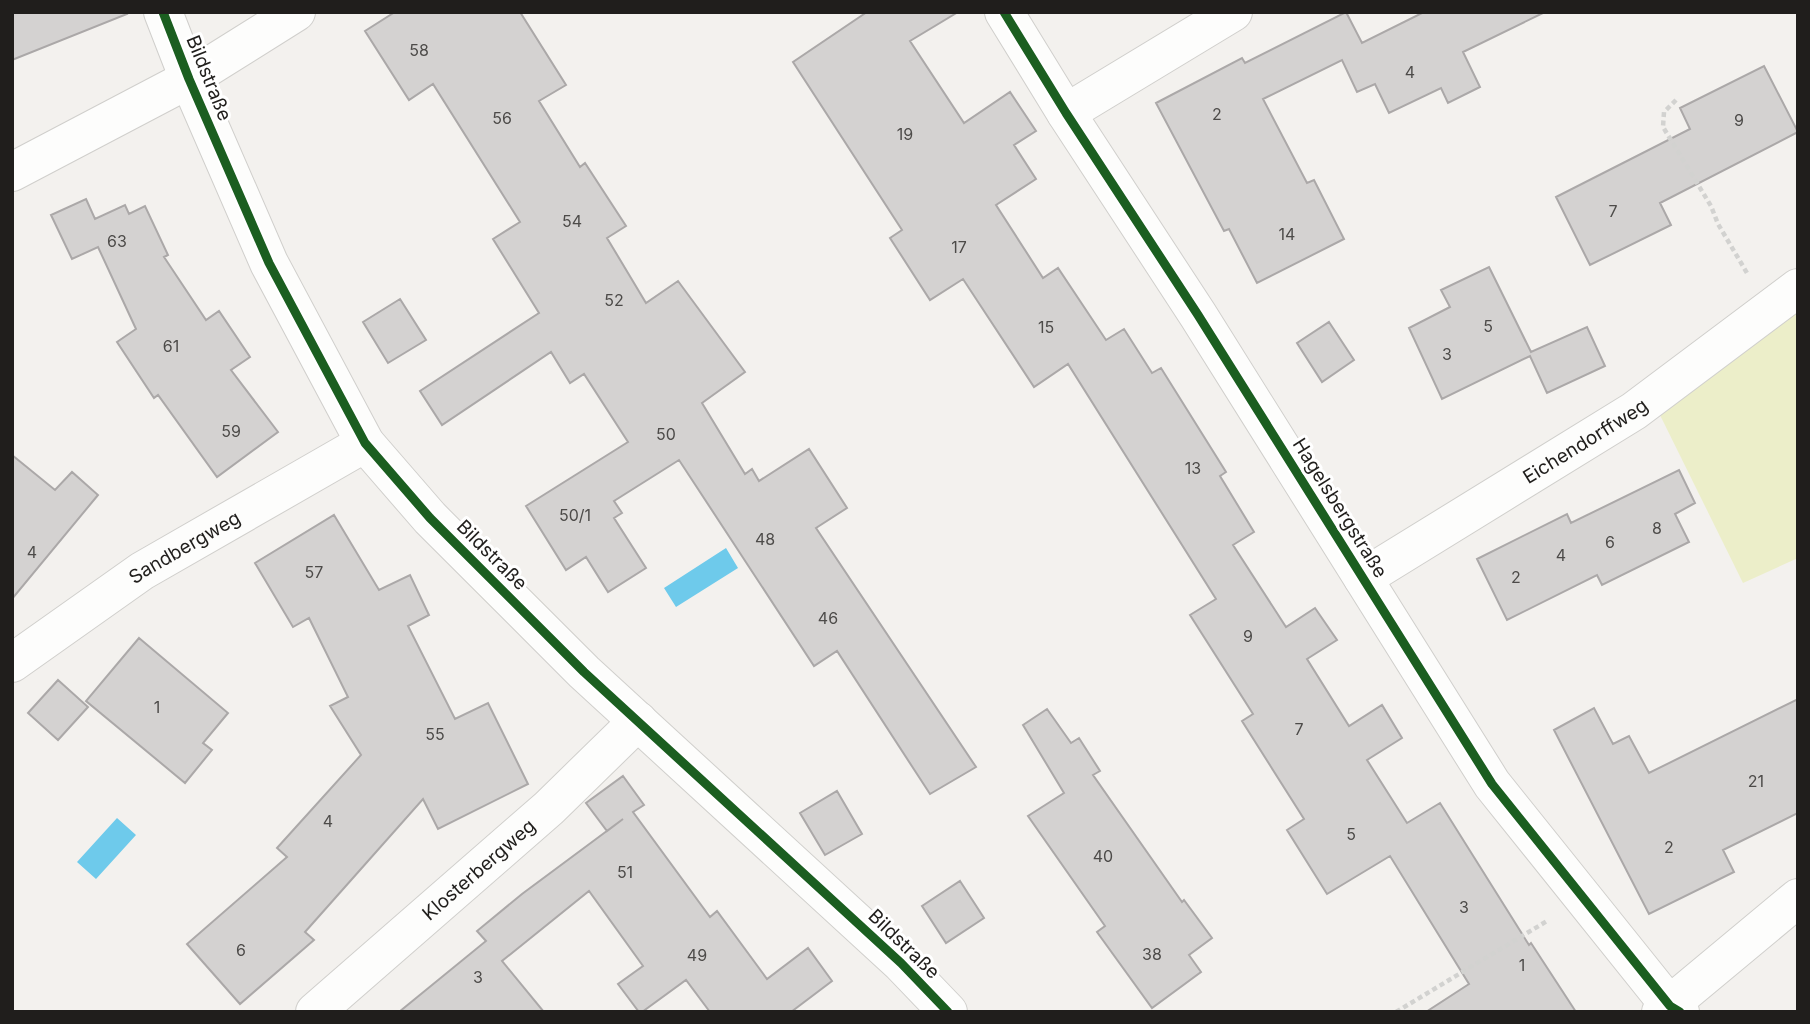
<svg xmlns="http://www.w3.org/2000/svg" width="1810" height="1024" font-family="Inter,sans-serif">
<rect width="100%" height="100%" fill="#f3f1ee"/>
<path fill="#eceec9" d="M1798 309V558L1743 583 1658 411Z"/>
<path fill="#6ecaeb" d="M726 548 738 568 676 607 664 588Z
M117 818 136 835 96 879 77 862Z"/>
<path fill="#d4d2d1" stroke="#aba8a8" stroke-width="2" d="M12 12H126L127 14 12 60Z
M395 12H520L566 85 539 101 580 167 585 163 626 226 607 238 646 303 678 281 745 372 702 403 745 474 752 469 759 481 809 449 847 508 816 528 976 767 930 794 837 651 814 666 679 460 614 501 622 513 614 518 646 568 608 592 586 557 566 570 526 506 628 442 584 374 570 383 551 352 442 425 420 391 539 313 493 239 520 222 433 84 409 100 365 31Z
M867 12H958L910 41 964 123 1010 92 1036 131 1014 145 1036 179 996 205 1043 278 1058 268 1106 340 1124 329 1152 373 1161 368 1226 472 1220 476 1254 532 1233 545 1286 627 1315 608 1337 640 1307 659 1349 726 1382 705 1402 738 1367 760 1407 823 1440 803 1529 945 1531 943 1576 1012H1426L1469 984 1390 856 1327 894 1287 830 1304 819 1242 721 1253 714 1190 615 1216 599 1068 364 1034 387 963 279 930 300 890 238 902 230 793 62Z
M1346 12 1362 43 1424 12H1545L1463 52 1480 87 1448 103 1441 88 1389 113 1375 84 1357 92 1342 60 1263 99 1307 183 1314 180 1344 239 1257 283 1229 229 1224 231 1156 103 1242 58 1245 63Z
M1764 66 1798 132 1660 203 1671 225 1590 265 1556 197 1690 129 1680 108Z
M86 199 95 219 125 205 129 214 145 206 168 255 164 257 206 320 219 311 250 357 231 370 278 432 217 477 158 395 154 398 117 342 136 329 98 247 72 259 51 215Z
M1489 267 1531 352 1587 327 1605 366 1547 393 1530 356 1442 399 1409 328 1450 307 1441 290Z
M400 299 426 340 388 363 363 322Z
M1329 322 1354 360 1322 382 1297 343Z
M12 455 55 490 72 472 98 495 12 599Z
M1679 470 1695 503 1675 514 1689 542 1602 585 1597 575 1507 620 1477 559 1567 514 1571 523Z
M334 515 379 590 410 575 429 615 408 626 455 719 488 703 528 784 438 829 423 799 305 932 314 940 240 1004 187 944 287 857 277 848 361 755 330 706 348 697 309 618 293 627 255 563Z
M139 638 228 713 203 743 212 750 185 783 86 701Z
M58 680 88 707 58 740 28 713Z
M1798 699V813L1723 850 1734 872 1649 914 1554 730 1594 708 1613 744 1629 736 1649 773Z
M1047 709 1071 743 1079 738 1100 771 1093 775 1182 902 1184 900 1212 938 1189 955 1201 972 1152 1008 1097 932 1105 926 1028 816 1064 793 1023 725Z
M623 776 644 805 633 812 710 917 717 911 767 979 808 948 832 981 791 1012H710L686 980 642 1012H639L618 984 643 966 589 891 502 961 544 1012H399L486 941 477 931 522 894 623 819 607 831 586 803Z
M837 791 862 834 825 855 800 813Z
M960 881 984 918 946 943 922 906Z"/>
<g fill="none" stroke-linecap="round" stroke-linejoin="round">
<g stroke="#d0cfcc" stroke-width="40">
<g id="street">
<path d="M163 12 189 79 269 263 365 443 430 518 584 672 901 963 948 1012"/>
<path d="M1004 12 1066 113 1198 315 1492 784 1670 1006 1680 1012"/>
<path d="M1066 113 1233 12"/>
<path d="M12 172 189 79 296 12"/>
<path id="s1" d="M1363 578 1634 411 1798 288"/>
<path id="s2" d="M12 663 142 571 365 443"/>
<path id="s3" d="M315 1012 549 808 638 721"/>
<path d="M1661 1012 1798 898"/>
</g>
</g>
<path stroke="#d2d2d0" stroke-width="4.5" stroke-dasharray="5 3.5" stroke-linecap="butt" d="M1676 100 1664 112 1663 127 1711 206 1718 224 1747 273
M1396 1012 1547 921"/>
<use href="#street" stroke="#fdfdfc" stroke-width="38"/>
<g stroke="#fff" stroke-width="13">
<path id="cycleway" d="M163 12 189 79 269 263 365 443 430 518 584 672 901 963 948 1012
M1004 12 1066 113 1198 315 1492 784 1670 1006 1680 1012"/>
</g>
<use href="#cycleway" stroke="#1b5e20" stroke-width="9"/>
</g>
<g text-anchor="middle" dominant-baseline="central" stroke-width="6" stroke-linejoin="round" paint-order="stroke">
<g font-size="16" fill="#4d4b49">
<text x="419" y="50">58</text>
<text x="1410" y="72">4</text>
<text x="1217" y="114">2</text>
<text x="502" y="118">56</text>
<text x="1739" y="120">9</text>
<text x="905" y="134">19</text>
<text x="1613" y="211">7</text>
<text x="572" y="221">54</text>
<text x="1287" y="234">14</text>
<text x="117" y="241">63</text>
<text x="959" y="247">17</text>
<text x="614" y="300">52</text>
<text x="1488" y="326">5</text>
<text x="1046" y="327">15</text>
<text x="171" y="346">61</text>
<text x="1447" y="354">3</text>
<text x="231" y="431">59</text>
<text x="666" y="434">50</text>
<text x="1193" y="468">13</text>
<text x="575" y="515">50/1</text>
<text x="1657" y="528">8</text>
<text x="765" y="539">48</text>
<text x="1610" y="542">6</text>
<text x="32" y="552">4</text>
<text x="1561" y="555">4</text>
<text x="314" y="572">57</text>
<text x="1516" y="577">2</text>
<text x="828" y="618">46</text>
<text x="1248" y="636">9</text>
<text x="157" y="707">1</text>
<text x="1299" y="729">7</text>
<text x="435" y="734">55</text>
<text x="1756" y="781">21</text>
<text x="328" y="821">4</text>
<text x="1351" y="834">5</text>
<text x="1669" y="847">2</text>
<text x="1103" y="856">40</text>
<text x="625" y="872">51</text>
<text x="1464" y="907">3</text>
<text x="241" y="950">6</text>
<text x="1152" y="954">38</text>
<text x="697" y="955">49</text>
<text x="1522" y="965">1</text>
<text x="478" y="977">3</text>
</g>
<g font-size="19" fill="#201e1c" stroke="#fff">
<text transform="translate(209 78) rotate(68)">Bildstraße</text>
<text stroke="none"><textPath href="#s1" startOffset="261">Eichendorffweg</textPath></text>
<text transform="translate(1340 508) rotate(58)">Hagelsbergstraße</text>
<text stroke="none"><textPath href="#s2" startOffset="208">Sandbergweg</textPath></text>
<text transform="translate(492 555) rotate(45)">Bildstraße</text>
<text stroke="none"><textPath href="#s3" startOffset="217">Klosterbergweg</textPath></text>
<text transform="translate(904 944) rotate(44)">Bildstraße</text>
</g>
</g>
<rect width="1810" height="1024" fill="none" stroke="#201e1c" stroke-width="28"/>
</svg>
